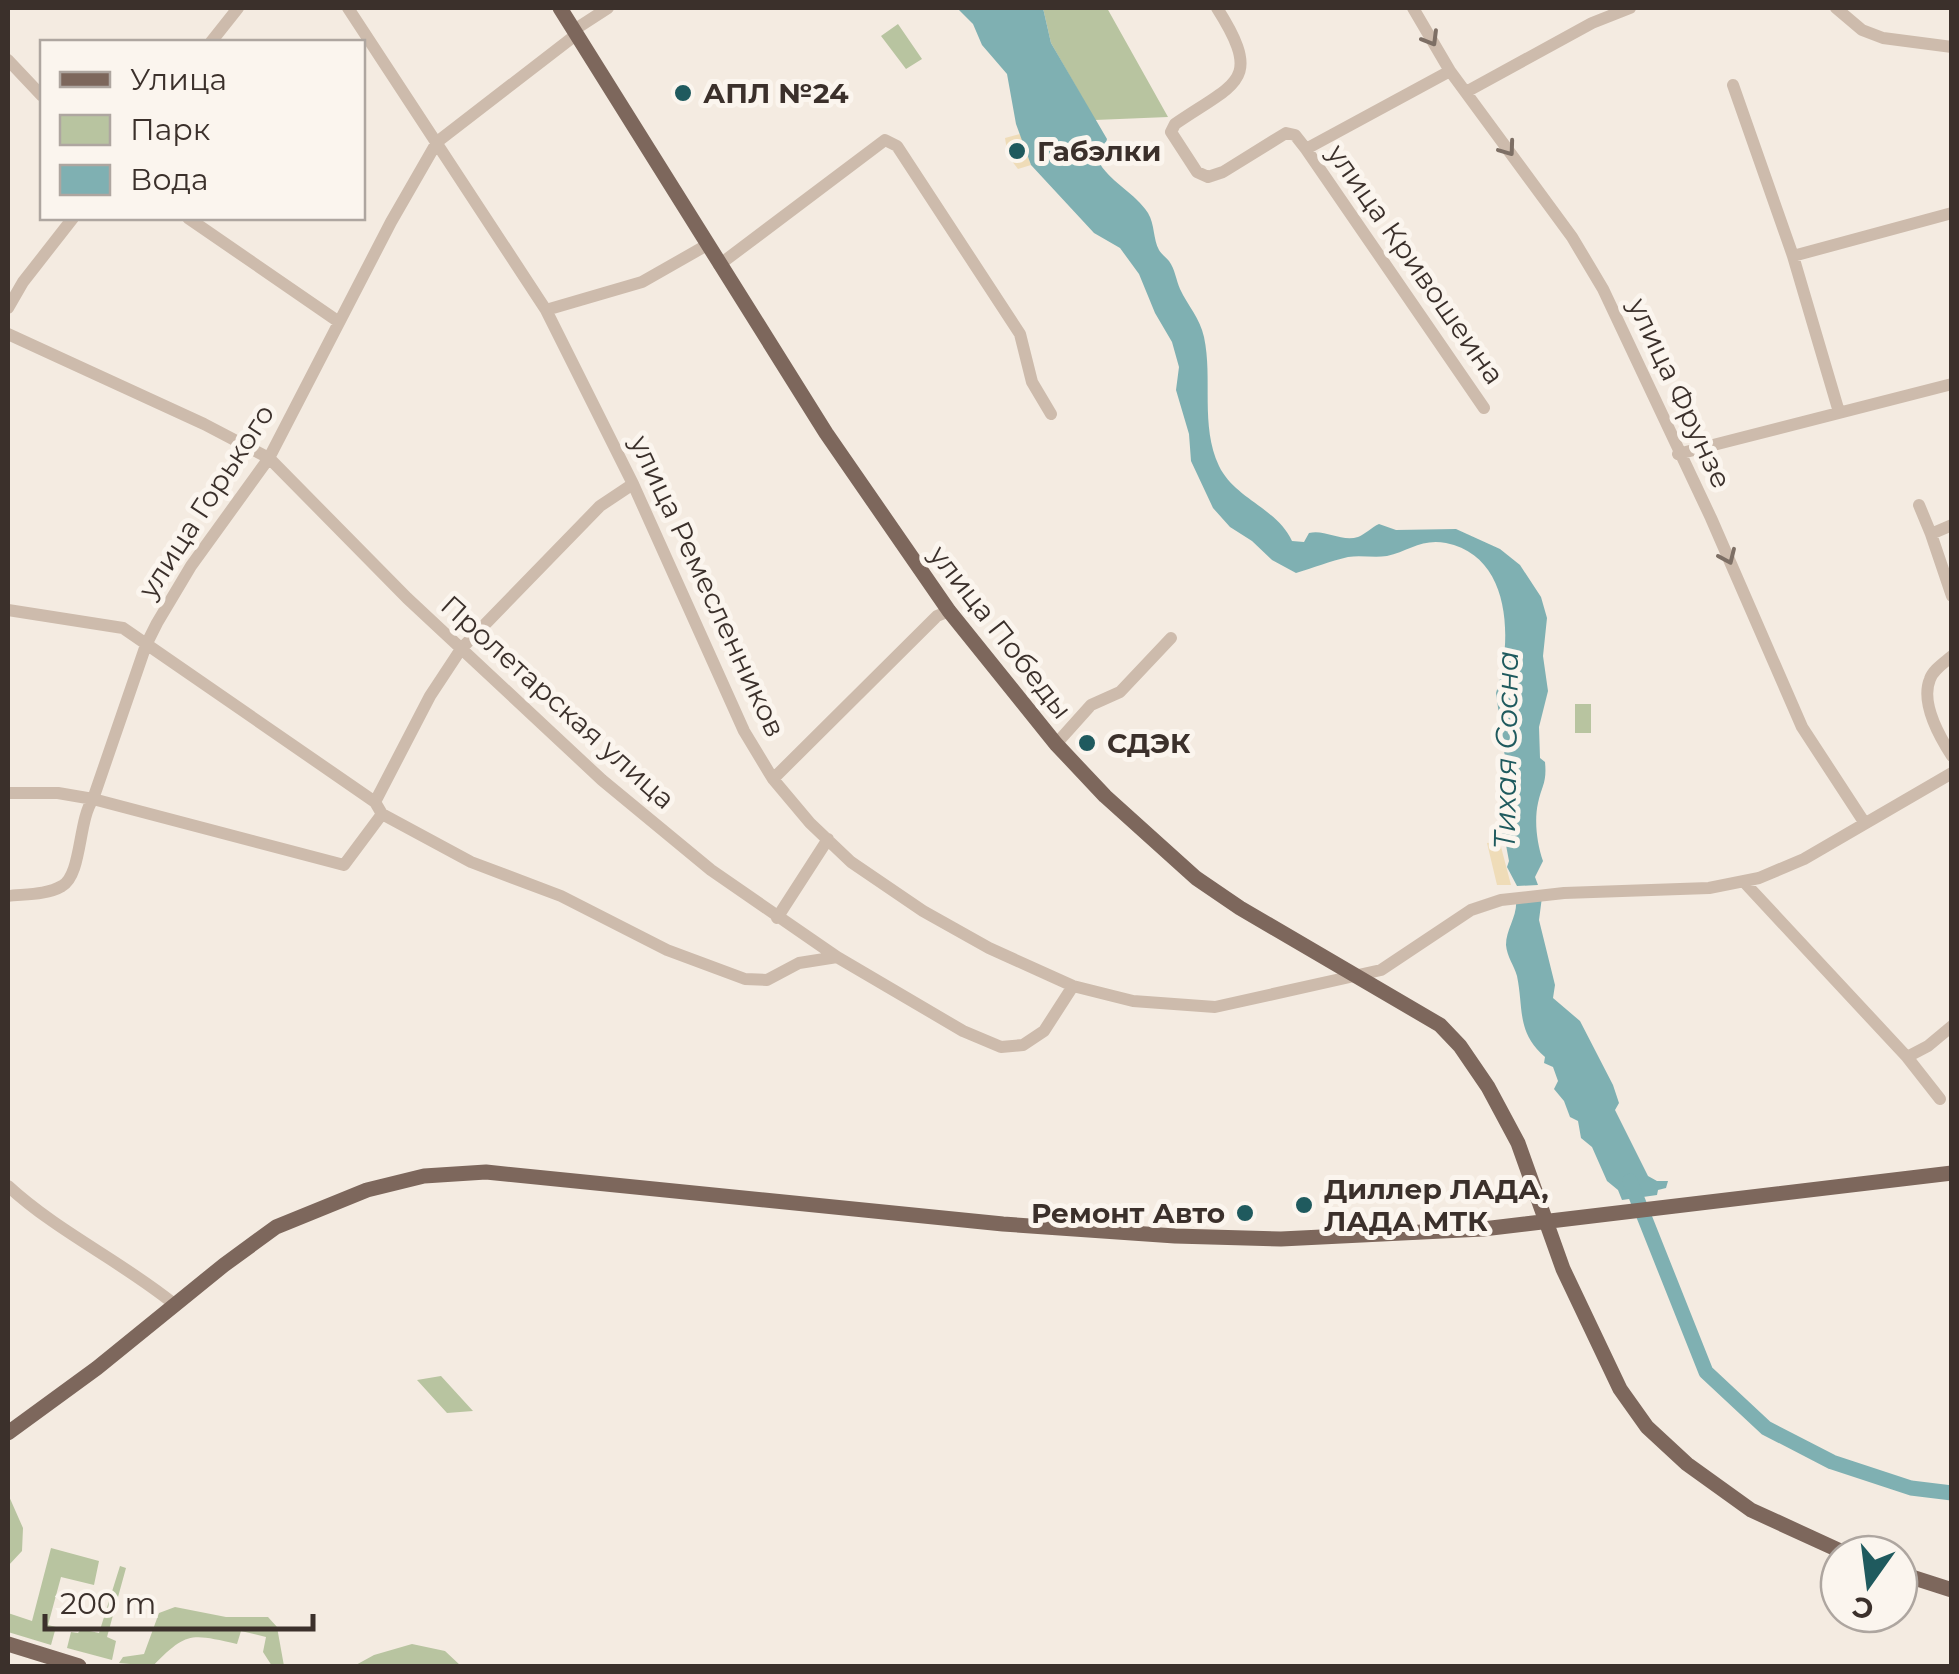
<svg xmlns="http://www.w3.org/2000/svg" width="1959" height="1674" font-family="Montserrat,sans-serif">
<rect width="100%" height="100%" fill="#f4ebe1"/>
<path fill="#b8c4a0" d="M1043 8H1107L1168 117 1095 120 1051 43Z
M898 24 922 59 906 69 881 36Z
M1575 704H1591V733H1575Z
M441 1376 473 1411 447 1413 417 1380Z
M8 1494 23 1528 22 1551 8 1566Z
M51 1548 99 1561 94 1585 61 1577 48 1625 56 1627 51 1645 8 1632V1613L32 1621Z
M120 1566 126 1568 107 1637 116 1641 112 1660 67 1648 71 1632 78 1633 81 1629 99 1633Z
M175 1607 226 1617H268L277 1627 284 1666H272L263 1652 266 1637 241 1631 237 1644C191 1634 187 1631 153 1666L119 1663 123 1657 144 1654 159 1613Z
M412 1644 445 1651 461 1666H354L374 1655Z"/>
<path fill="#efdcb8" d="M1020 134 1031 165 1018 169 1008 156 1005 138Z
M1500 842V843L1511 885H1497L1487 843Z"/>
<path fill="#7fb0b2" d="M957 8H1043L1051 43 1107 139 1100 164C1113 184 1135 193 1148 213 1155 225 1153 239 1159 250 1161 254 1166 257 1169 261 1175 269 1176 280 1180 289 1188 306 1200 318 1204 337 1213 379 1200 425 1219 466 1235 499 1277 508 1292 541L1304 542 1309 533C1325 529 1341 542 1358 537 1364 535 1372 527 1379 524L1396 530 1456 529 1500 549 1520 565 1541 597 1547 618 1543 656 1548 691 1539 727 1540 758 1545 762C1547 783 1542 785 1538 803 1534 821 1537 844 1543 861L1535 877 1538 885 1517 886 1507 867 1509 861 1506 845 1500 842 1502 833 1512 829 1514 822 1496 693C1513 642 1512 556 1446 543 1423 538 1408 551 1387 556 1374 558 1361 555 1348 557 1330 561 1313 568 1296 573L1272 560 1252 541 1230 527 1213 508 1191 461 1189 434 1176 390 1179 367 1172 342 1155 313 1139 274 1120 248 1094 233 1031 165 1016 124 1007 74 982 45 973 24Z
M1542 897 1539 920 1555 985 1553 998 1580 1021 1613 1085 1619 1103 1615 1110 1648 1176 1657 1181H1668L1666 1188 1658 1190 1657 1195 1622 1200 1618 1190 1607 1181 1592 1147 1581 1138 1578 1121 1570 1117 1564 1101 1554 1089 1558 1081 1553 1067 1544 1063 1545 1057C1516 1031 1524 1010 1517 976 1514 965 1507 957 1506 945 1506 929 1518 916 1516 899Z"/>
<g fill="none" stroke-linecap="round" stroke-linejoin="round">
<path stroke="#7fb0b2" stroke-width="15" d="M1630 1181 1706 1372 1766 1428 1832 1462 1911 1488 1952 1493"/>
<path stroke="#cdbbac" stroke-width="12" d="M348 8 546 310 633 484 744 731 773 779 810 823 851 862 923 911 989 948 1073 986 1133 1001 1215 1007 1381 970 1471 910 1501 900 1564 893 1709 888 1759 878 1804 859 1952 773
M1217 8C1264 82 1236 82 1175 124L1171 132 1197 172 1208 177 1223 172 1286 133 1295 135 1306 149 1450 71
M1413 8 1450 71 1572 237 1603 289 1711 518 1802 727 1864 822
M1836 8 1862 30 1883 38 1952 47
M574 30 608 8
M211 42 238 8
M8 60 42 96
M1733 85 1793 256 1839 412
M1466 92 1592 23 1630 8
M1306 149 1484 408
M188 218 339 322
M1793 256 1952 213
M719 265 885 140 897 146 1020 334 1032 382 1051 414
M8 308 23 282 73 218
M546 310 642 282 707 245
M8 334 204 424 269 458 407 598 602 780 711 870 837 957 963 1031 1001 1047 1023 1045 1044 1031 1073 986
M1678 454 1952 384
M1919 505 1931 534
M1952 525 1931 534 1952 596
M8 610 123 628 375 802 382 814 471 862 561 896 667 950 745 979 767 980 799 963 837 957
M1952 656C1944 663 1933 670 1930 679 1920 703 1939 736 1952 756
M1056 744 1091 705 1120 692 1171 638
M773 779 937 616 949 611
M8 793H58L93 799 344 865 382 814
M375 802 430 696 461 649 600 506 633 484
M1745 883 1907 1057
M8 896C24 894 47 895 62 886 82 875 78 820 93 799L146 645 157 623 191 566 269 458 391 222 437 142 577 34
M777 918 828 839
M1940 1099 1907 1057 1928 1046 1952 1026
M8 1186C58 1232 121 1261 174 1304"/>
<path stroke="#7d675c" stroke-width="15" d="M560 8 826 433 949 611 1056 744 1105 796 1196 878 1240 908 1440 1025 1460 1046 1488 1087 1518 1143 1563 1269 1620 1389 1647 1427 1687 1464 1751 1510 1847 1554
M8 1433 97 1368 224 1265 276 1227 367 1190 424 1176 486 1172 1003 1224 1175 1236 1281 1239 1483 1229 1952 1173
M1899 1573 1952 1590
M8 1644 79 1666"/>
</g>
<defs><path id="oneway-chevron" d="M-2-3.5L2.5 0L-2 3.5" fill="none" stroke-width="1.6" stroke-linecap="round" stroke-linejoin="round" transform="scale(2.5)"/></defs>
<g stroke="#7d6f65">
<use href="#oneway-chevron" transform="translate(1431 39) rotate(59)"/>
<use href="#oneway-chevron" transform="translate(1508 149) rotate(54)"/>
<use href="#oneway-chevron" transform="translate(1728 557) rotate(66)"/>
</g>
<g fill="#1f5a5e" stroke="#fbf5ee" stroke-width="4">
<circle cx="683" cy="93" r="10"/>
<circle cx="1017" cy="151" r="10"/>
<circle cx="1087" cy="743" r="10"/>
<circle cx="1304" cy="1205" r="10"/>
<circle cx="1245" cy="1213" r="10"/>
</g>
<g text-anchor="middle" dominant-baseline="central" stroke-width="10" stroke-linejoin="round" paint-order="stroke">
<g font-size="28" font-weight="bold" fill="#3b302b" stroke="#fbf5ee" text-anchor="start">
<text x="703" y="93">АПЛ №24</text>
<text x="1037" y="151">Габэлки</text>
<text x="1107" y="743">СДЭК</text>
<text x="1324" y="1189">Диллер ЛАДА,<tspan x="1324" dy="32">ЛАДА МТК</tspan></text>
<text x="1225" y="1213" text-anchor="end">Ремонт Авто</text>
</g>
<g font-size="28" fill="#3b302b" stroke="#fbf5ee">
<text transform="translate(1416 264) rotate(55)">улица Кривошеина</text>
<text transform="translate(1680 393) rotate(65)">улица Фрунзе</text>
<text transform="translate(206 501) rotate(-57)">улица Горького</text>
<text transform="translate(708 586) rotate(65)">улица Ремесленников</text>
<text transform="translate(1001 632) rotate(52)">улица Победы</text>
<text transform="translate(558 702) rotate(42)">Пролетарская улица</text>
</g>
<g font-size="30" font-style="italic" fill="#1f5a5e" stroke="#fbf5ee">
<text transform="translate(1506 750) rotate(-89)">Тихая Сосна</text>
</g>
</g>
<rect width="1959" height="1674" fill="none" stroke="#3b302b" stroke-width="20"/>
<rect x="40" y="40" width="325" height="180" fill="#fbf5ee" stroke="#aea6a0" stroke-width="2.5"/>
<rect x="60" y="72" width="50" height="15" fill="#7d675c" stroke="#aea6a0" stroke-width="2.5"/>
<text x="130" y="90" font-size="30" fill="#3b302b">Улица</text>
<rect x="60" y="115" width="50" height="30" fill="#b8c4a0" stroke="#aea6a0" stroke-width="2.5"/>
<text x="130" y="140" font-size="30" fill="#3b302b">Парк</text>
<rect x="60" y="165" width="50" height="30" fill="#7fb0b2" stroke="#aea6a0" stroke-width="2.5"/>
<text x="130" y="190" font-size="30" fill="#3b302b">Вода</text>
<g transform="translate(1869 1584) rotate(194)"><circle r="48" fill="#fbf5ee" stroke="#aea6a0" stroke-width="2.5"/>
<path d="M0-8L18 38L0 25L-18 38Z" fill="#1f5a5e"/>
<text y="-15" font-size="28" font-weight="bold" text-anchor="middle" fill="#3b302b">С</text>
</g>
<path d="M45 1614v15h268v-15" fill="none" stroke="#3b302b" stroke-width="5"/>
<text x="60" y="1614" font-size="30" fill="#3b302b" stroke="#fbf5ee" stroke-width="8" paint-order="stroke">200 m</text>
</svg>
